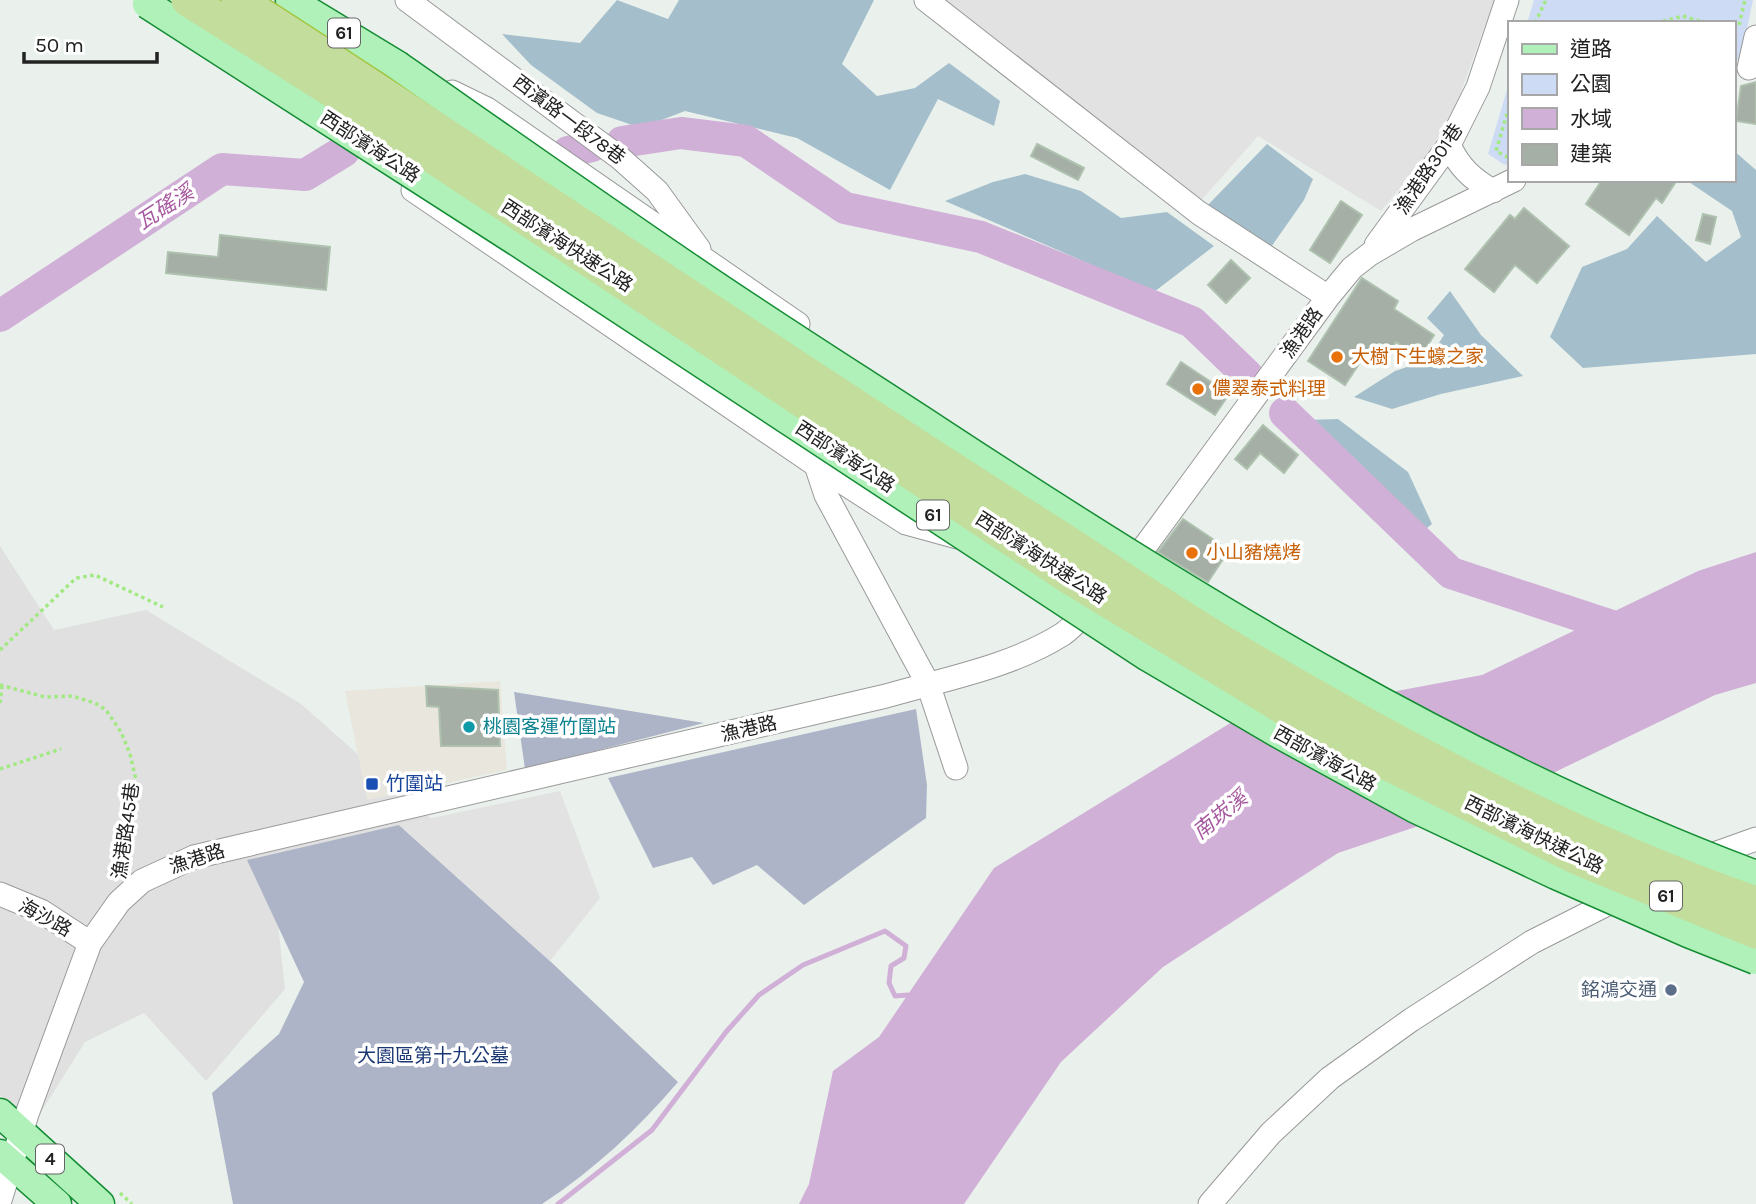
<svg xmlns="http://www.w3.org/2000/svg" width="1756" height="1204" font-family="Karla,'Noto Sans TC',sans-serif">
<rect width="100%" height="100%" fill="#eaf1ec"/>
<path fill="#dfe0df" d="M0 546 54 630 146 610 301 704 436 823 293 861 278 924 285 989 206 1081 144 1013 85 1042 33 1125 0 1095Z"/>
<path fill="#e9e6dd" d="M500 681 507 770 367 800 345 691Z"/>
<path fill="#a4bfcb" d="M617 0 668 19 679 0H874L842 64 877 96 915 88 949 63 1000 101 994 126 938 99 890 190 797 138 685 111 641 128 597 113 531 65 502 34 580 43Z
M1267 144 1313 179 1304 200 1269 250 1206 207Z
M1733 150 1756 170V354L1583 368 1550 337 1582 267 1627 249 1657 216 1706 262 1741 237 1732 211 1686 180H1733Z
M1025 174 1081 191 1121 218 1167 212 1214 246 1154 292 945 201 993 182Z
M1450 291 1481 335 1523 376 1441 394 1392 409 1354 397 1395 371 1428 360 1444 335 1427 318Z
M1338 419 1408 472 1432 524 1421 533 1306 420Z"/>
<path fill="#aeb4c7" d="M514 692 704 723 525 769Z
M916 709 927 785 926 818 804 905 757 865 713 885 692 857 653 868 608 778Z
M399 825 550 961 678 1082C638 1129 594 1170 542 1204H233L212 1093 279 1034 304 982 247 860Z"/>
<path fill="#cedbf4" d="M1534 0H1753L1741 58 1733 62V23H1527Z
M1509 83V163L1505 165 1488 154Z"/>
<path fill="#e2e2e2" d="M939 0H1494L1453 114 1424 159 1381 211 1258 136 1199 203Z
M560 791 600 898 550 961 399 825Z"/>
<path fill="#d1b0d8" d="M1756 552V683L1715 695 1499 799 1338 853 1163 967 1061 1062 964 1204H799L809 1184 833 1071 879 1037 994 868 1232 722 1482 675 1698 571Z"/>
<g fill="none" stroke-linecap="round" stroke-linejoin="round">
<path stroke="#d1b0d8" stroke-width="5" d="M558 1204 652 1130 726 1032 759 995 803 965 885 931 906 946 904 958 891 966 889 983 895 996 908 995 913 997"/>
<path stroke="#d1b0d8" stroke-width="32" d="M622 142 681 133 746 141 845 208 981 237 1192 322 1247 375
M568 152 592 146
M0 316 222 169 305 175 344 151
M1285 413 1451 573 1636 634"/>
</g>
<path fill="#a6afa6" stroke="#aec1af" stroke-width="2" d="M1756 82V124L1736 121 1741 86Z
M1037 144 1084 168 1078 180 1031 156Z
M1602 180H1677L1662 203 1656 198 1629 235 1586 204Z
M1341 201 1362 215 1330 263 1310 250Z
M1524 208 1569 246 1537 283 1515 265 1494 292 1465 269 1510 215 1515 219Z
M1703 214 1716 217 1710 244 1696 240Z
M220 235 330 247 326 290 166 273 168 252 218 257Z
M1231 260 1250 278 1226 303 1208 285Z
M1362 278 1398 301 1394 309 1434 335 1420 358 1396 342 1386 357 1370 347 1345 385 1308 361Z
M1181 362 1229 394 1215 415 1167 384Z
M1263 425 1298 455 1284 473 1260 453 1247 469 1235 459Z
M1183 519 1229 550 1208 582 1158 552Z
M426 686 498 690 500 746H441L439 707 427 706Z"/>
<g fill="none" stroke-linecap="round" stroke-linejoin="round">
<g stroke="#999" stroke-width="25">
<path id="minor" d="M407 0 620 158 657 191 699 249
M926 0 1199 213 1328 297
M1749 68 1756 37
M452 92 487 109 798 324
M1449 145C1459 167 1472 179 1493 191
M413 190 816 465 906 523 957 537
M1376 245 1449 145 1478 87 1507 0
M816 465 826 495 928 684 956 768
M1123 569 1146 545 1328 297 1352 268 1370 254 1411 230 1514 180
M1700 859 1756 839
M0 894 41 911 90 943
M0 1200 27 1114 90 943 119 902 142 881 194 857 886 696C945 679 1011 667 1063 634 1075 626 1084 613 1093 603
M1210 1204 1271 1133 1330 1078 1411 1020 1532 942 1625 895"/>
</g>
<g stroke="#148c33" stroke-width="31">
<path id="major" d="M290 0 397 65
M0 1113 100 1204
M0 1154 57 1204"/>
</g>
<path stroke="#a2e983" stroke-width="3.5" stroke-dasharray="3.5 3.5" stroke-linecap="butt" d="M1535 23 1546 0
M1656 23 1683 16 1706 23
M1739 25 1745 0
M1509 107 1496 151 1509 158
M0 650 76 578 95 575 163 607
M0 685 45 697 72 696 95 703 106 710 121 732 130 754 136 780 121 873
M0 703 2 686
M0 769 61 749
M120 1193 132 1204"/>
<use href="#minor" stroke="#fff" stroke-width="23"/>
<use href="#major" stroke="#aff1b9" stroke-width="28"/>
<g stroke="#148c33" stroke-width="31" stroke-linecap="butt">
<path id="major-bridge" d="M147 4 519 243 1148 657 1281 735 1414 808 1556 875 1688 933 1756 960
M397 65C493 132 588 199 685 265 768 322 854 376 938 431 1197 601 1465 766 1756 875"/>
</g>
<g stroke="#a5c640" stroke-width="36" stroke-linecap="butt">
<path id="highway-bridge" d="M188 0 342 97 1073 580 1323 732 1577 858 1756 932
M238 0C510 174 777 358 1050 531 1119 575 1188 623 1260 664 1418 756 1583 843 1756 903"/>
</g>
<use href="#major-bridge" stroke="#aff1b9" stroke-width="28"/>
<use href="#highway-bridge" stroke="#c3dd9c" stroke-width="33"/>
</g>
<g fill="#e8710a" stroke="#fff" stroke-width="2.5">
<circle cx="1337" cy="357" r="7"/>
<circle cx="1198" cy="389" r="7"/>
<circle cx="1192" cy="553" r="7"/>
</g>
<circle fill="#0f9aa8" stroke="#fff" stroke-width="2.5" cx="469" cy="727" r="7"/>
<rect fill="#1a4fb4" stroke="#fff" stroke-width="2.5" x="365" y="777" width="14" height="14" rx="3.5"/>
<circle fill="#5c6f8a" stroke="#fff" stroke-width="2.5" cx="1671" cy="990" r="7"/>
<g text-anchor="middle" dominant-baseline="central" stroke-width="7" stroke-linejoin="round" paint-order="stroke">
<g fill="#fff" stroke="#646464" stroke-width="2">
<rect x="328" y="18.5" width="32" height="29" rx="5"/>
<rect x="917" y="500.5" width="32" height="29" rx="5"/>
<rect x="1650" y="881.5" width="32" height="29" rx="5"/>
<rect x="36" y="1144.5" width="28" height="29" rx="5"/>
</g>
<g font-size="18" font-weight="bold" fill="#222">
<text x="344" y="33">61</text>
<text x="933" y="515">61</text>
<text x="1666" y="896">61</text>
<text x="50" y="1159">4</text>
</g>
<g font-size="19" fill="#222" stroke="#fff">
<text transform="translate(569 120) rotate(37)">西濱路一段78巷</text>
<text transform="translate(370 147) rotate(33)">西部濱海公路</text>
<text transform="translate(1429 169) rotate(-56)">漁港路301巷</text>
<text transform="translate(567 246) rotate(33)">西部濱海快速公路</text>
<text transform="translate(1302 333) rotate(-55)">漁港路</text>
<text transform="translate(845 457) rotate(33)">西部濱海公路</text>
<text transform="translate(1041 558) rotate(33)">西部濱海快速公路</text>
<text transform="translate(749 729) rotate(-13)">漁港路</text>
<text transform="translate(1325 759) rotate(29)">西部濱海公路</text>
<text transform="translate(126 831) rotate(-82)">漁港路45巷</text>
<text transform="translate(1534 835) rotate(26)">西部濱海快速公路</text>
<text transform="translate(197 859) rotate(-18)">漁港路</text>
<text transform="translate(45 918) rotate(29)">海沙路</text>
</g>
<g font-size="19" fill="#c56008" stroke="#fff" text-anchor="start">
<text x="1351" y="357">大樹下生蠔之家</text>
<text x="1212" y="389">儂翠泰式料理</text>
<text x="1206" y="553">小山豬燒烤</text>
</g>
<g font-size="19" fill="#0d838f" stroke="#fff" text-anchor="start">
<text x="483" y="727">桃園客運竹圍站</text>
</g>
<g font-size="19" fill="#164399" stroke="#fff" text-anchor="start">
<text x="386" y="784">竹圍站</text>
</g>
<g font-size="19" fill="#4e5e75" stroke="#fff" text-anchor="end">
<text x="1657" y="990">銘鴻交通</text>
</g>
<g font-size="19" fill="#1b3875" stroke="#fff">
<text x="433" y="1056">大園區第十九公墓</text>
</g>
<g font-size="21" font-style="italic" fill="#a659a0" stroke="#fff">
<text transform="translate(165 207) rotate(-33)">瓦磘溪</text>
<text transform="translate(1220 815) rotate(-39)">南崁溪</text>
</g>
</g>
<rect x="1508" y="21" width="228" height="161" fill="#ffffff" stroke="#a7a7a7" stroke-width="2"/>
<rect x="1522" y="44" width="35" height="10" fill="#aff1b9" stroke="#a7a7a7" stroke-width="2"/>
<text x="1570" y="56" font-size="21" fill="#222222">道路</text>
<rect x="1522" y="74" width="35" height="21" fill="#cedbf4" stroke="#a7a7a7" stroke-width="2"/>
<text x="1570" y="91" font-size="21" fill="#222222">公園</text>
<rect x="1522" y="108" width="35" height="21" fill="#d1b0d8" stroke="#a7a7a7" stroke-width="2"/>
<text x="1570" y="126" font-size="21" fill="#222222">水域</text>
<rect x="1522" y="144" width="35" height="21" fill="#a6afa6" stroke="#a7a7a7" stroke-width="2"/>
<text x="1570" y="161" font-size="21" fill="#222222">建築</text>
<path d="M24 52v10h133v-10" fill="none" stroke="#222222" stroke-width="3.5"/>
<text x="35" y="52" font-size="21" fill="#222222" stroke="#ffffff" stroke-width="5" paint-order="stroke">50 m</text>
</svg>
